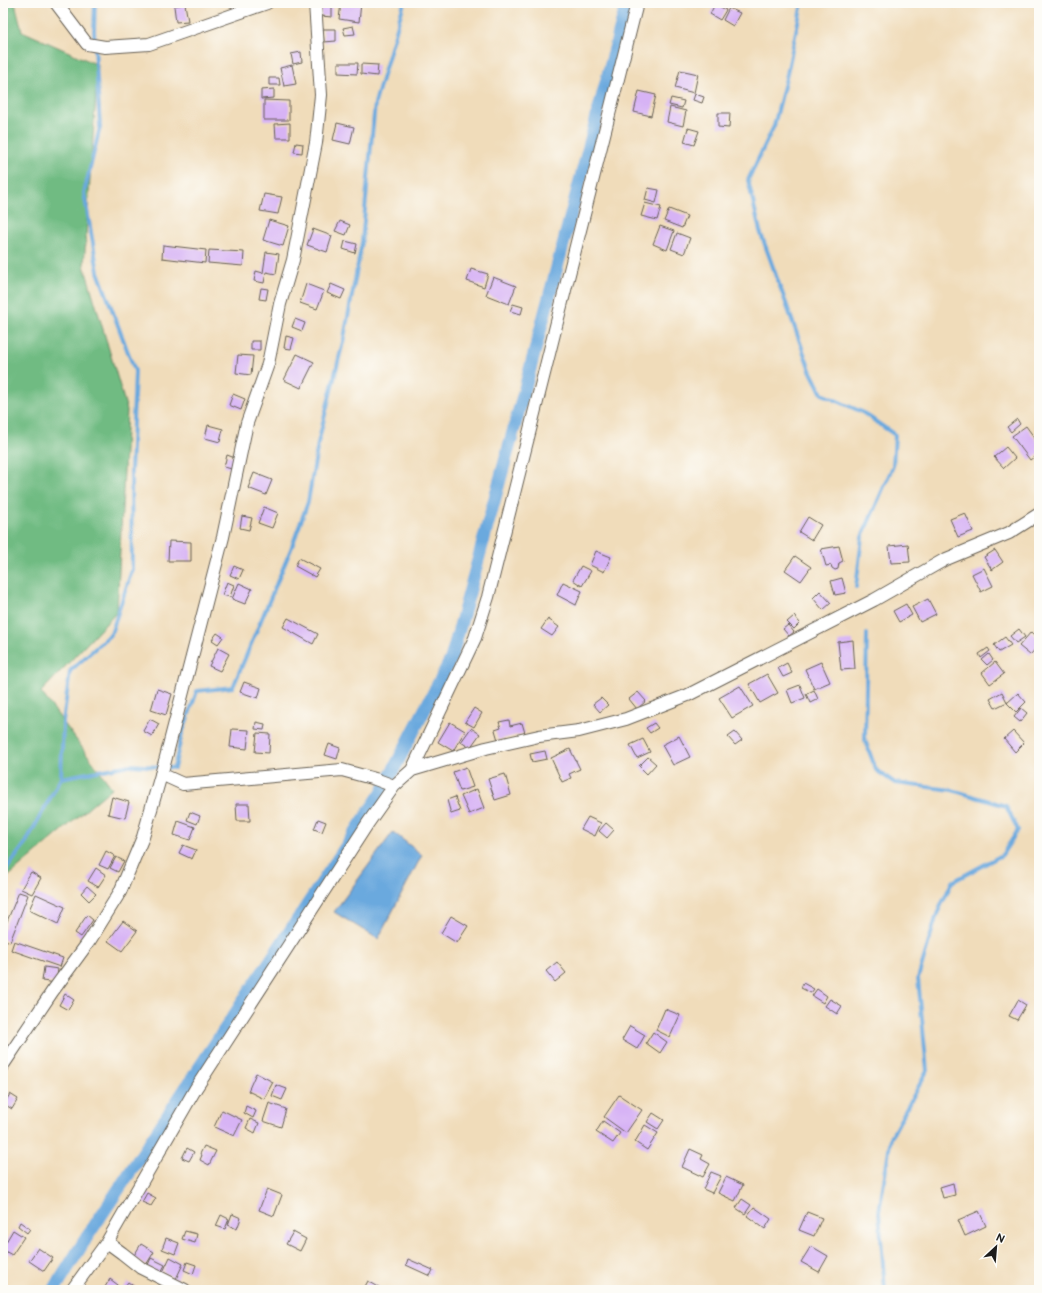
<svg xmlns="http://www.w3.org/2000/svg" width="1042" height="1293" font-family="'Balsamiq Sans',sans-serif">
<rect width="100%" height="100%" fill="#fdfcf7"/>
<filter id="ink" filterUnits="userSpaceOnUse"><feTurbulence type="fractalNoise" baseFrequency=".025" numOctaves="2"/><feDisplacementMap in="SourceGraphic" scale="8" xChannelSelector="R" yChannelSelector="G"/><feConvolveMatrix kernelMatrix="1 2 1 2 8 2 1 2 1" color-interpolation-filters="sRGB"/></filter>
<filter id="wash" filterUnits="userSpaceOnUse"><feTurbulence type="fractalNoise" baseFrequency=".012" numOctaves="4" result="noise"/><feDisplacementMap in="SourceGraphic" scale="16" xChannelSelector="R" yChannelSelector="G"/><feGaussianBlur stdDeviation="0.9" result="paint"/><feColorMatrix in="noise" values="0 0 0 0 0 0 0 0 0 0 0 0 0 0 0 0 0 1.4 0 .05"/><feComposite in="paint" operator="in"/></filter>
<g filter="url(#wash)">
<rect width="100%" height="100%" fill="#f0dcba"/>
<path fill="#70bb82" stroke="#466c4f" d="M3 3H15L22 31 98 65 84 265 127 410 117 612 41 692 112 788 3 881Z"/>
<path fill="#6ba9de" stroke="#44627d" d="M393 832 422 855 378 939 334 912Z"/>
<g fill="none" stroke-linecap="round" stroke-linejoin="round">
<path stroke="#6ba9de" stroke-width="4" d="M802 3 787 74 774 126 748 180 760 231 810 370 822 394 862 412 895 435 893 466 862 537 856 587
M867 634 865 740 876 770 895 783 952 790 1006 806 1018 830 1002 855 952 882 937 914 918 978 927 1071 891 1137 879 1212 885 1290
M61 778 130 765 174 768 182 734 197 691 233 687 291 549 308 502 318 443 344 338 362 242 375 103 404 3
M3 874 25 844 61 778 63 722 70 671 111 634 132 570 131 472 135 371 98 272 84 193 100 127 94 31 95 3"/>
<path stroke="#6ba9de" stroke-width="13" d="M54 1290 85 1240 382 792 451 659 525 388 627 3"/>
</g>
<g id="blocks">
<path fill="#d7b3f5" d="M322 3H332V17L321 16Z
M341 3H361L359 22 339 19Z
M185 4 188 21 176 22 174 6Z
M715 4 726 10 720 20 710 14Z
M729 8 740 13 733 26 723 20Z
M353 26 355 34 345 35 343 28Z
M323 29H336V41L324 42Z
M301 52 302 62 293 64 291 54Z
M338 63H358L357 74 338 73Z
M361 64 378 65 377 76 361 74Z
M292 65 296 84 284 86 280 68Z
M680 70 698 74 694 93 675 88Z
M269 78H279L280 85H269Z
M274 89V98L261 99V90Z
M639 91 656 95 651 116 634 112Z
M695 94 704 97 702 103 693 100Z
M671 98 684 101 682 108 669 105Z
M264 100 289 101V120H264Z
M670 107 686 111 683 126 667 122Z
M718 113H730L729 128 718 127Z
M290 123V138H276L275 124Z
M337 123 354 127 350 144 333 140Z
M688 128 699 131 694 145 684 142Z
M296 143 303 144 302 153 294 152Z
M648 188 659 190 656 203 645 200Z
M264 194 282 197 278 214 260 211Z
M645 203 661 207 657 220 641 216Z
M669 209 687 216 682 228 664 221Z
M269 220 289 226 283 246 263 240Z
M340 221 350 225 346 235 335 231Z
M660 226 674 231 667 250 653 244Z
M313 229 332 236 327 252 307 245Z
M677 233 690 238 684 254 671 249Z
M345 241 357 244 355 253 343 249Z
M163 245 206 250 205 263 162 258Z
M209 250 244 252 243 266 208 263Z
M266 252 279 254 276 274 266 272 264 283 254 281 256 271 263 273Z
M471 269 488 274 484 287 467 281Z
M493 277 516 286 509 304 486 295Z
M306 284 324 291 317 309 300 303Z
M331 284 345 290 341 299 327 293Z
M261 288 268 289 266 300 259 299Z
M513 304 523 307 521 314 510 311Z
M295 319 305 323 302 331 292 327Z
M286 336 294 338 291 349 284 348Z
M251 341H260V350H251Z
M297 354 314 362 301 388 284 380Z
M238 355 253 356 251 375 236 373Z
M233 394 245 399 241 410 229 405Z
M1017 419 1020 424 1011 432 1007 427Z
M208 425 223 429 220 442 205 438Z
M1026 426 1039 444V453L1030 460 1012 436Z
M1006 447 1015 458 1004 468 994 457Z
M227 455 235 458 232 469 224 467Z
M254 473 272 480 266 495 248 488Z
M264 507 278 513 272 528 258 523Z
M965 513 973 531 958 537 950 519Z
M242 516 252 518 249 530 240 528Z
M808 517 821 525 812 540 799 532Z
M169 541 191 542V561H168Z
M908 544 910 562 891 563 889 546Z
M839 546 843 561 839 563 838 569 835 570 832 568 831 565 826 566 821 549Z
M995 550 1003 562 992 570 984 557Z
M596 551 611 557 604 572 590 565Z
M795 556 811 567 801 581 785 570Z
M299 558 320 569 315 577 295 566Z
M234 566 243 570 239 579 230 575Z
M581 566 591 571 582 586 573 580Z
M984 568 993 586 981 592 972 574Z
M842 578 846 593 835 595 831 581Z
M227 582 234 585 230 597 222 595Z
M563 582 582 591 576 605 557 595Z
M239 583 252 589 245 604 232 599Z
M820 591 831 603 823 610 813 598Z
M928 599 936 614 920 622 912 607Z
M906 604 912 615 899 622 893 611Z
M794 616 800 623 794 629 787 622Z
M288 618 318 634 313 644 283 627Z
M548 619 559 627 552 636 541 629Z
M788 625 794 632 789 636 783 629Z
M1019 629 1025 637 1016 643 1010 636Z
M1031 632 1039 639V645L1030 655 1019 646Z
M217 633 223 637 218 644 212 640Z
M1005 637 1011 645 999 652 994 645Z
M853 640 855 669 841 670 838 642Z
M218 648 229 654 220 671 209 666Z
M988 648 990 651 981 658 979 654Z
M989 654 993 660 987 665 982 660Z
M821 662 830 682 814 689 805 669Z
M995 662 1004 674 990 684 982 673Z
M787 663 792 673 783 677 778 668Z
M767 674 778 693 760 703 749 684Z
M244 682 261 688 258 698 240 692Z
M800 685 805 698 792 703 787 690Z
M740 686 753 706 732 718 719 698Z
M157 689 172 694 166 715 151 710Z
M814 690 818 699 810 703 806 694Z
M638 692 646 701 637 709 629 699Z
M1002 692 1007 702 995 708 990 699Z
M1018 693 1026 702 1016 712 1007 703Z
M601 698 608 705 600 712 593 704Z
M474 708 482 713 474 727 465 722Z
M1021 708 1027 713 1020 722 1014 717Z
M150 719 159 724 152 736 143 731Z
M509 720 510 726 522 723 525 733 498 740 495 730 501 728 499 722Z
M256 722 265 724 264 730 255 729Z
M450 722 465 731 453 751 438 742Z
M654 723 658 728 650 733 646 728Z
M471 728 480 734 470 748 461 742Z
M232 729 249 730 247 749 230 747Z
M1013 731 1024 743 1015 752 1004 739Z
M735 732 742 740 735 745 728 737Z
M257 733 270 734 269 753 255 752Z
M679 736 690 757 673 765 662 745Z
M643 739 650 752 637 758 630 745Z
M329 744 340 748 337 759 325 755Z
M570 749 580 769 569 774 571 778 562 782 551 758Z
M545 751 547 759 532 762 530 754Z
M648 757 656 764 647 774 639 766Z
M466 767 473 787 460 791 453 772Z
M505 774 511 795 495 800 488 779Z
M477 789 484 808 469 814 461 796Z
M112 797 129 802 125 818 108 814Z
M455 797 460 811 451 814 447 800Z
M236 804H249L250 821H237Z
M190 812 200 816 197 824 187 820Z
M588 817 601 823 595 836 581 829Z
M318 819 326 822 322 832 314 829Z
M178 821 195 827 190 840 174 835Z
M606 823 614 830 607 838 599 831Z
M183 845 196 850 192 859 179 853Z
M106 851 115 856 108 869 99 865Z
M116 857 124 861 118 872 110 868Z
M96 868 106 875 98 887 88 881Z
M31 872 41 878 32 894 21 889Z
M87 886 96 894 89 901 81 893Z
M19 892 28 895 10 942 3 939V931Z
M36 894 65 907 58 924 29 910Z
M87 915 93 920 81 937 75 933Z
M451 916 468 926 457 943 441 933Z
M123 921 137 931 122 951 108 941Z
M14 941 63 958 60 967 11 950Z
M557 962 566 973 555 982 546 971Z
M44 967 58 969 56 983 42 981Z
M803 983 814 989 811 993 801 988Z
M817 989 827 996 823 1003 812 996Z
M65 994 74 1000 68 1010 59 1005Z
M830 999 842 1006 837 1014 825 1006Z
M1018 1000 1026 1005 1017 1020 1009 1016Z
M665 1009 680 1015 670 1037 656 1030Z
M630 1026 645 1035 637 1049 622 1040Z
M653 1032 667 1042 660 1053 646 1043Z
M256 1073 273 1082 264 1099 248 1091Z
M276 1085 287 1089 282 1100 272 1096Z
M10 1094 18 1099 12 1109 4 1104Z
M619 1095 642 1110 626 1133 604 1117Z
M269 1103 286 1109 281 1127 263 1121Z
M246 1106 256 1111 253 1118 244 1113Z
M222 1110 242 1120 234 1136 214 1127Z
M653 1113 664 1120 658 1129 647 1122Z
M250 1119 259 1123 255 1133 246 1128Z
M603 1121 620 1133 613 1143 596 1132Z
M645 1125 658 1133 647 1150 635 1142Z
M204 1146 216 1151 209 1165 200 1160 202 1155 200 1154Z
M187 1148 194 1152 189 1161 182 1158Z
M690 1149 703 1155 701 1159 710 1164 703 1177 682 1167Z
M711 1172 721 1176 712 1193 703 1189Z
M726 1177 743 1185 735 1201 718 1193Z
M953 1183 955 1195 943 1198 940 1187Z
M267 1189 282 1195 274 1216 259 1210Z
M147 1193 156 1198 151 1206 142 1202Z
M742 1199 751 1205 745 1214 736 1208Z
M754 1207 771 1219 765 1229 747 1216Z
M979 1211 986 1226 965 1236 958 1220Z
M807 1212 822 1218 814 1236 799 1230Z
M232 1214 241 1218 237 1229 228 1225Z
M221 1215 229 1219 225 1229 216 1226Z
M20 1222 30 1229 27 1233 18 1226Z
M13 1230 24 1237 12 1255 3 1250V1247Z
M185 1231 197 1234 195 1243 182 1239Z
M293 1232 306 1239 300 1251 286 1244Z
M166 1238 179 1243 175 1254 162 1249Z
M141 1244 154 1252 146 1265 133 1257Z
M811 1246 828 1256 819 1272 801 1262Z
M38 1248 53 1258 44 1271 29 1261Z
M170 1257 183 1264 176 1279 163 1272Z
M151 1258 165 1265 160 1274 147 1267Z
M408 1259 433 1270 430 1276 406 1265Z
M187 1262 196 1265 193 1274 184 1270Z
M110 1279 118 1285 115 1290H103Z
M368 1281 384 1290H363Z
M128 1282 139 1290H122Z"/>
</g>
</g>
<g filter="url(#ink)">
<use href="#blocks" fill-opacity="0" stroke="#665f53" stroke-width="1"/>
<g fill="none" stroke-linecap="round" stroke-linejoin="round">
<g stroke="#665f53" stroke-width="14">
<path id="street" d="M56 3 87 44 105 47 149 44 267 3
M412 770 486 748 539 736 579 731 626 719 688 695 874 600 944 560 1009 533 1039 514
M161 774 183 784 342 770 375 779 394 786
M3 1065 52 992 90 940 120 892 143 837 165 761 223 537 247 423 268 364 280 304 293 260 316 143 321 95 315 3
M107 1242 122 1253 141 1268 185 1290
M72 1290 107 1242 196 1088 368 823 394 786 412 770 475 638 488 597 637 3"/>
</g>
<use href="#street" stroke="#fff" stroke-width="12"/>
</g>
</g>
<rect width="1042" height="1293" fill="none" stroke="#fdfcf7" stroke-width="16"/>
<g transform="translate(996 1247) rotate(26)" stroke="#fdfcf7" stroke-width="3" paint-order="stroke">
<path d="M0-3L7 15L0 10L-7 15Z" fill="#1c1c1c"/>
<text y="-6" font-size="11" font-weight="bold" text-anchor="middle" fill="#1c1c1c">N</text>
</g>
</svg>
